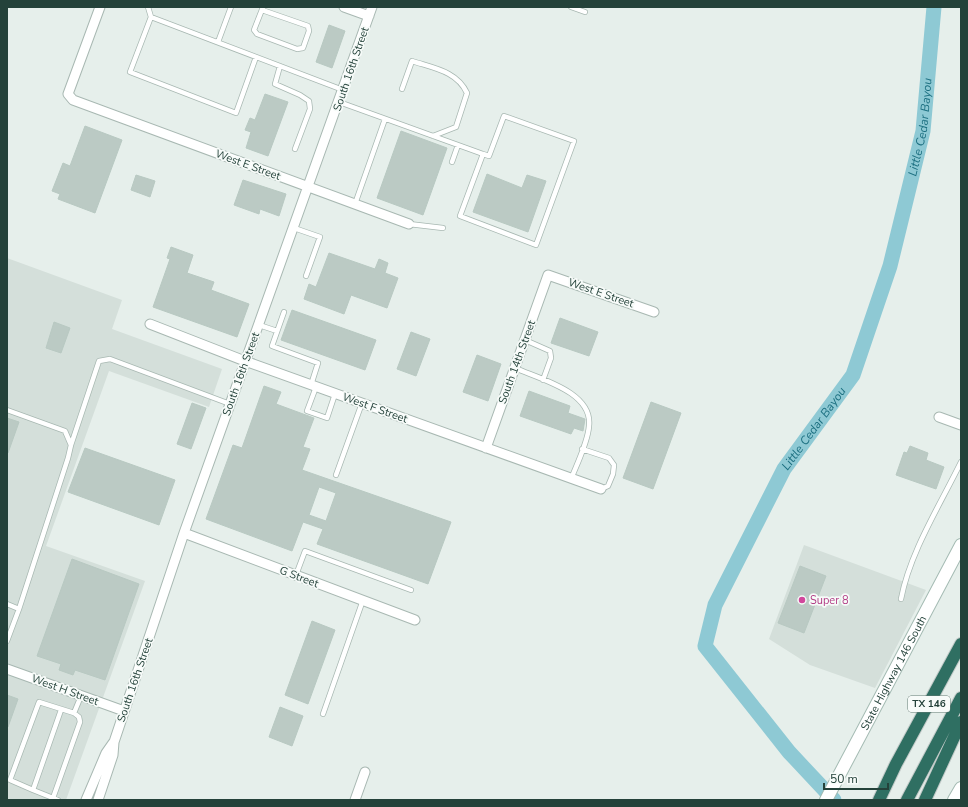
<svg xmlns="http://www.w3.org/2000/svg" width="968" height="807" font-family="'Nunito Sans',sans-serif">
<rect width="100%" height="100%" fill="#e6efeb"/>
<path fill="#d4dfda" d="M7 258 122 300 112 329 222 369 209 407 109 371 46 546 145 581 66 800H7Z
M804 545 926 590 875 688 810 665 769 639Z"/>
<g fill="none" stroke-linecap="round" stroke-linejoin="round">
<path stroke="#8ec9d4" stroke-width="15" id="s1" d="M834 800 789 752 705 646 715 605 784 469 853 375 890 266 923 131 934 7"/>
</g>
<path fill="#bbcac4" stroke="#b8c9c2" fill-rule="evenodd" d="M329 25 345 31 332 68 316 62Z
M265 94 288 102 268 156 246 148 251 132 245 130 250 118 255 120Z
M85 126 122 140 95 213 58 199 60 194 52 191 63 163 70 166Z
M401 131 447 148 423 215 377 198Z
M487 174 522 188 527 175 546 181 528 232 473 212Z
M136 175 155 181 150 197 131 190Z
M243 180 286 194 279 216 260 209 259 214 234 205Z
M171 247 193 255 187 273 214 282 211 290 249 304 237 337 153 307 170 259 167 258Z
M329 253 375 269 379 259 388 263 385 273 398 278 387 308 351 295 344 314 304 299 309 284 316 287Z
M292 310 376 340 365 370 281 340Z
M560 318 598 332 589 356 551 343Z
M54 322 70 328 61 353 46 348Z
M411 332 430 339 416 376 397 369Z
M477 355 501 364 488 401 463 392Z
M264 386 281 392 276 404 314 418 303 447 310 449 302 470 451 522 428 584 317 544 323 529 303 522 292 551 206 519 233 445 242 448ZM319 487 336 493 326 521 309 515Z
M529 391 570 406 568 413 585 419 583 431 574 428 571 434 520 416Z
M651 402 681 413 653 489 623 478Z
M192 403 206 408 191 449 177 444Z
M7 418 19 422 8 453H7Z
M910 446 928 453 926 460 944 467 936 489 896 475 904 452 907 453Z
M85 448 175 480 159 525 68 492Z
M72 559 139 584 105 680 75 670 73 675 59 670 61 664 37 656Z
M800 566 826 576 804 633 778 623Z
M312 621 335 630 308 704 285 695Z
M7 695 18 699 8 727H7Z
M280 707 303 716 292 746 269 737Z"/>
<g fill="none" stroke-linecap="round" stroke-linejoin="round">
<g stroke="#a8b8b2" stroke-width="6">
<path id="service" d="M148 7 151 17 343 90
M571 7 585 12
M262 10 308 26 309 31 303 48 297 49 257 34 254 30 263 7
M151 17 130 72 236 113 256 57
M218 42 231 7
M280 66 275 84 300 95 309 101 310 109 295 149
M402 89 412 61C433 68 457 71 467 93L456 127 433 136
M339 102 483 154 460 216 536 245 574 141 504 116 489 156 483 154
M452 162 458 145
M355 204 385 119
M409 224 443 228
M294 228 320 237 306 276
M284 312 272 346 318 363 311 385
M259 325 277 331
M525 340 550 351 551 358 543 380
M515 368C540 379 593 392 589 426 588 442 577 464 571 479
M316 387 307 411 327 418 335 394
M7 410 65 431 71 445 68 458 19 609
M71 445 99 361 110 359 230 404
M582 449 609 458 614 465 613 474 608 486 601 489
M336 475 362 403
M296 575 305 551 411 590
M901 599C910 552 940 505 961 462
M7 604 19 609 7 641
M74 713 81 696
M323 714 363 600
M33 790 10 780 39 702 74 713 79 717 80 722 53 798
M58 800 33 790 61 710"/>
</g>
<g stroke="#a8b8b2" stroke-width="11">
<path id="minor" d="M100 7 68 94 73 100 409 224
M344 7 369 16
M150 324 245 361 601 489
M939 417 961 425
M486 448 548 275 654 312
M184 533 415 620
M7 669 124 711
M86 800 106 753 113 743
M98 800 113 755 114 742 184 533 372 7
M355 800 365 772"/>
</g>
<g stroke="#a4bbb3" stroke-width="14">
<g id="secondary">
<path id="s2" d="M826 800 961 545"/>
<path d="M954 800 961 788"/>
</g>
</g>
<g stroke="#c2cac8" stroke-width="14">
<path id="motorway" d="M879 800 896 764 961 644
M907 800 961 698
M925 800 961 722"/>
</g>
<use href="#service" stroke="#fff" stroke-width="4.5"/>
<use href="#minor" stroke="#fff" stroke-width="9"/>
<use href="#secondary" stroke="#fff" stroke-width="12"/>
<use href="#motorway" stroke="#2f6f62" stroke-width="12"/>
</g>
<circle fill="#d1479c" stroke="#f7fbf9" stroke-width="1.5" cx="802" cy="600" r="4"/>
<g text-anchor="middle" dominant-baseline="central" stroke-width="3.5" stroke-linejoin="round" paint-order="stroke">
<rect fill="#f7fbf9" stroke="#637a73" stroke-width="1" x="908" y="696" width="42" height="16" rx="3"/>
<g font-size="10" font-weight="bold" fill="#24423a">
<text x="929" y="704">TX 146</text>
</g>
<g font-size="11" fill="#24423a" stroke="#f7fbf9">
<text transform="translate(351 69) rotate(-71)">South 16th Street</text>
<text transform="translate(248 165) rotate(20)">West E Street</text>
<text transform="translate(601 293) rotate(19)">West E Street</text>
<text transform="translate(517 362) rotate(-70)">South 14th Street</text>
<text transform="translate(241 374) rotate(-70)">South 16th Street</text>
<text transform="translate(375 408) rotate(20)">West F Street</text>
<text transform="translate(299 577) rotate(21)">G Street</text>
<text stroke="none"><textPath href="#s2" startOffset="144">State Highway 146 South</textPath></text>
<text transform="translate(135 680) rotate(-71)">South 16th Street</text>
<text transform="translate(65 690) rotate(20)">West H Street</text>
</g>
<g font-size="11" fill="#b23c85" stroke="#f7fbf9" text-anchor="start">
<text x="810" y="600">Super 8</text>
</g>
<g font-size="12" font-style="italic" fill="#1c6f80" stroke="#f7fbf9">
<text stroke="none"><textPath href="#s1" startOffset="770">Little Cedar Bayou</textPath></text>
<text stroke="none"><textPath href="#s1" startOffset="446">Little Cedar Bayou</textPath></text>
</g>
</g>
<rect width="968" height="807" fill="none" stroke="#24423a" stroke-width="16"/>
<path d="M824 783v6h64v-6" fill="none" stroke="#24423a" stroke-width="2"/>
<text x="830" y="783" font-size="12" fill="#24423a" stroke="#f7fbf9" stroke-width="3" paint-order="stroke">50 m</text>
</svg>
